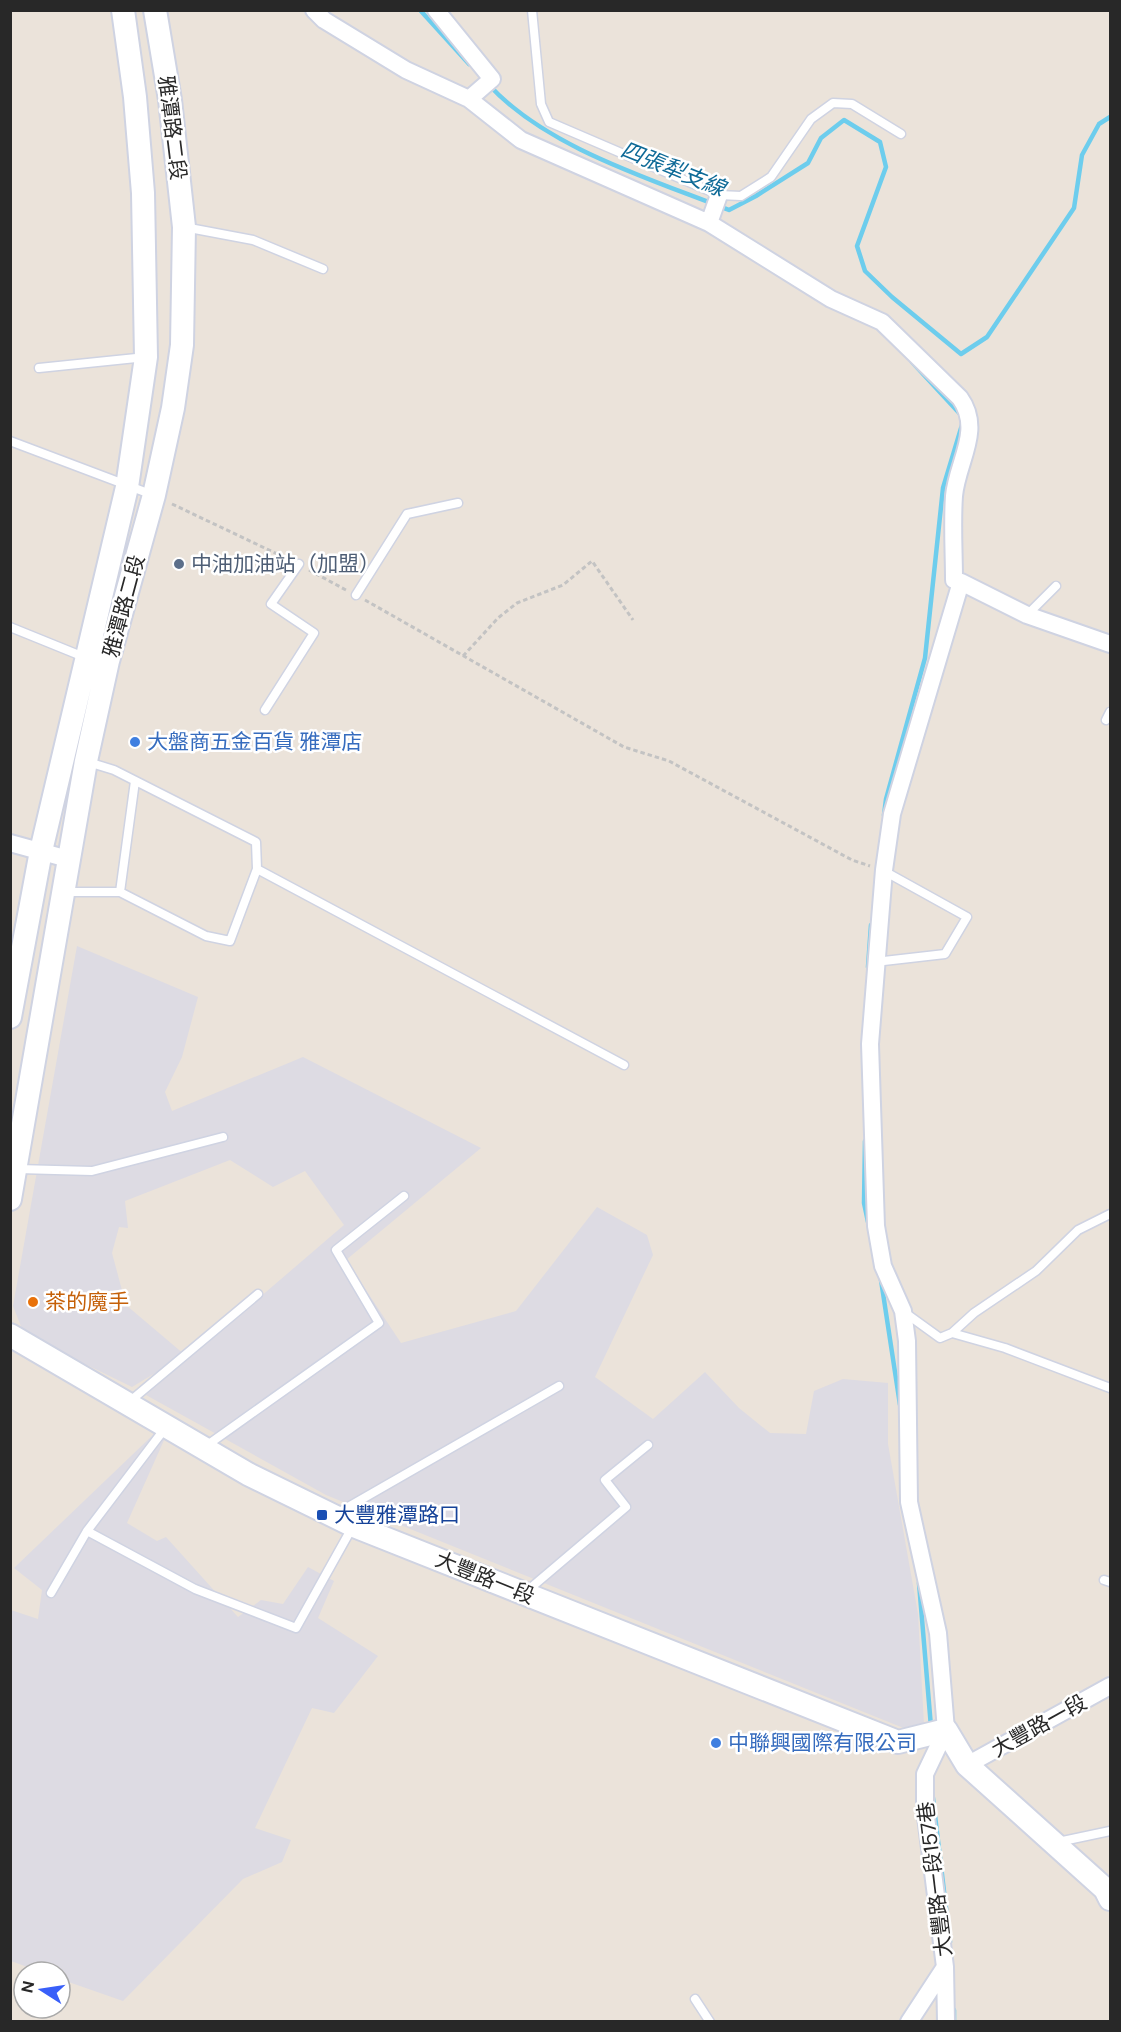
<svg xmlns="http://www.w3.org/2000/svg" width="1121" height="2032" font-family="'DM Sans','Noto Sans TC',sans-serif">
<rect width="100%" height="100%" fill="#ebe3da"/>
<path fill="#dddbe3" d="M77 946 198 997 182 1057 165 1092 172 1111 303 1057 481 1148 346 1260 401 1343 516 1311 597 1207 647 1235 653 1255 595 1377 653 1419 705 1372 739 1408 770 1433 806 1434 814 1391 843 1379 888 1383V1444L918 1614 924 1725 911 1731 326 1495 146 1395 344 1225 305 1171 273 1187 230 1160 125 1201 128 1228 119 1227 112 1253 126 1305 185 1355 132 1387 24 1334 13 1306Z
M155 1433 165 1438 127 1523 157 1541 166 1537 238 1617 261 1600 283 1604 308 1567 334 1581 318 1618 378 1656 334 1713 312 1708 255 1828 291 1840 282 1862 243 1879 123 2001 60 1979V1972H41L11 1961V1610L38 1619 42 1590 14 1568Z"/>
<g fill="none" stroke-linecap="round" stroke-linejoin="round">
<path stroke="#6dcded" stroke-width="4.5" d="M420 10 469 64
M489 85C547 148 651 179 729 210L756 196 808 163 821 138 844 120 880 142 886 167 857 246 865 271 892 297 961 354 987 337 1074 208 1082 155 1099 124 1110 117
M912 362 961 415
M884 815 886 799 925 658 943 488 962 425
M868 967 871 925
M865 1141 864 1203 868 1222
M881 1280 900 1405
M919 1583 931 1727
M932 1790 950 1942
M954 2010V2022"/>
<g stroke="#cfd3e2" stroke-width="11">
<path id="lane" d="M532 10 541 104 549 122 719 195 741 196 771 177 811 119 833 103 852 104 901 134
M184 227 253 240 323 269
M39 368 146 357
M10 441 153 495
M356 595 407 514 458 503
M1027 615 1056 586
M10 627 84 657
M265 710 314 633 271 604 299 564
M1106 720 1110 712
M88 762 114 770 256 842 257 869 624 1065
M64 892H120L206 936 230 941 257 869
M120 892 135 781
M875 962 945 954 967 917 884 871
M18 1169 92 1171 223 1137
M904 1312 940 1338 952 1333 974 1313 1036 1271 1078 1230 1110 1214
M952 1333 1005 1348 1110 1388
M129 1402 258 1294
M166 1427 87 1531 195 1589 296 1628 353 1526
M206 1446 379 1323 336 1250 404 1196
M336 1514 559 1386
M1104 1580 1110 1582
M527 1591 626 1507 605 1480 648 1445
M51 1593 87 1531
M1058 1842 1110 1831
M695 1999 710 2022"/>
</g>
<g stroke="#cfd3e2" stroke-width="20">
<path id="street" d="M314 10 324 20 406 70 469 99 521 140 709 223 831 299 882 322 960 398C983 430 957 462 954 496 952 524 954 553 954 580L961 582 892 814 884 870 870 1044 876 1226 883 1266 903 1311 907 1341 909 1502 938 1633 946 1730 925 1774V1809L945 1967 946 2022
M436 10 492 79 469 99
M709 223 719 195
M961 582 1027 615 1110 644
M10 843 68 859
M967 1765 1110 1686
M909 2022 945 1967"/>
</g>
<g stroke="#cfd3e2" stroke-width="26">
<path id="secondary" d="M10 1017 41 851 127 487 146 357 143 193 135 97 123 10
M10 1199 86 761 108 661 154 495 173 408 182 345 184 227 170 100 155 10
M10 1335 248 1474 354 1526 898 1742 946 1730 967 1765 1105 1889 1110 1899"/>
</g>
<path stroke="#c3c3c3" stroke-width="3" stroke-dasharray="4.5 3" stroke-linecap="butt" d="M172 504 290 560
M309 570 346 590
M365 600 624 747 669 761 852 860 870 866
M463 656 498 618 517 603 563 585 592 561 633 620"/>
<use href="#lane" stroke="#fff" stroke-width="8"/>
<use href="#street" stroke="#fff" stroke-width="16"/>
<use href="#secondary" stroke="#fff" stroke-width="22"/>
</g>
<circle fill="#5c6f8a" stroke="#fff" stroke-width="2" cx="179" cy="564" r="6"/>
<g fill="#3f7fe0" stroke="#fff" stroke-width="2">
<circle cx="135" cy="742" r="6"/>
<circle cx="716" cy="1743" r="6"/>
</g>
<circle fill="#e8710a" stroke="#fff" stroke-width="2" cx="33" cy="1302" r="6"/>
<rect fill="#1a4fb4" stroke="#fff" stroke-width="2" x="316" y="1509" width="12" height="12" rx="3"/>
<g text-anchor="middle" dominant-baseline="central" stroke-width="5" stroke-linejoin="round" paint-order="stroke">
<g font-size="21" fill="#282828" stroke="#fff">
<text transform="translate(172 128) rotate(83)">雅潭路二段</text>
<text transform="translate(124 606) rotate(-75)">雅潭路二段</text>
<text transform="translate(485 1578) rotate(22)">大豐路一段</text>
<text transform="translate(1039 1726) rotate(-29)">大豐路一段</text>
<text transform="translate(935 1879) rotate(-97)">大豐路一段157巷</text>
</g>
<g font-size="21" fill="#4e5e75" stroke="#fff" text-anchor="start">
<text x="191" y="564">中油加油站（加盟）</text>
</g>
<g font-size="21" fill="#366cbe" stroke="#fff" text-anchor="start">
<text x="147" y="742">大盤商五金百貨 雅潭店</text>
<text x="728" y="1743">中聯興國際有限公司</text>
</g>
<g font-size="21" fill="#c56008" stroke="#fff" text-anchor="start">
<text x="45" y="1302">茶的魔手</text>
</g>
<g font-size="21" fill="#164399" stroke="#fff" text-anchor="start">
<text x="334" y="1515">大豐雅潭路口</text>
</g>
<g font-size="22" font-style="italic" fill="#0e6a97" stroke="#fff">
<text transform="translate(673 169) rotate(22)">四張犁支線</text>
</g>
</g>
<rect width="1121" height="2032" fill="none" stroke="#282828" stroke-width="24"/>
<g transform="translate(42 1990) rotate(282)"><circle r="28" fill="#ffffff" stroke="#a9a9a9" stroke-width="1.5"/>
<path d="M0-4.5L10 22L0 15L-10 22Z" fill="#395ff9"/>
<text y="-9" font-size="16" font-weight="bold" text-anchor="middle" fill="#282828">N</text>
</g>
</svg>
